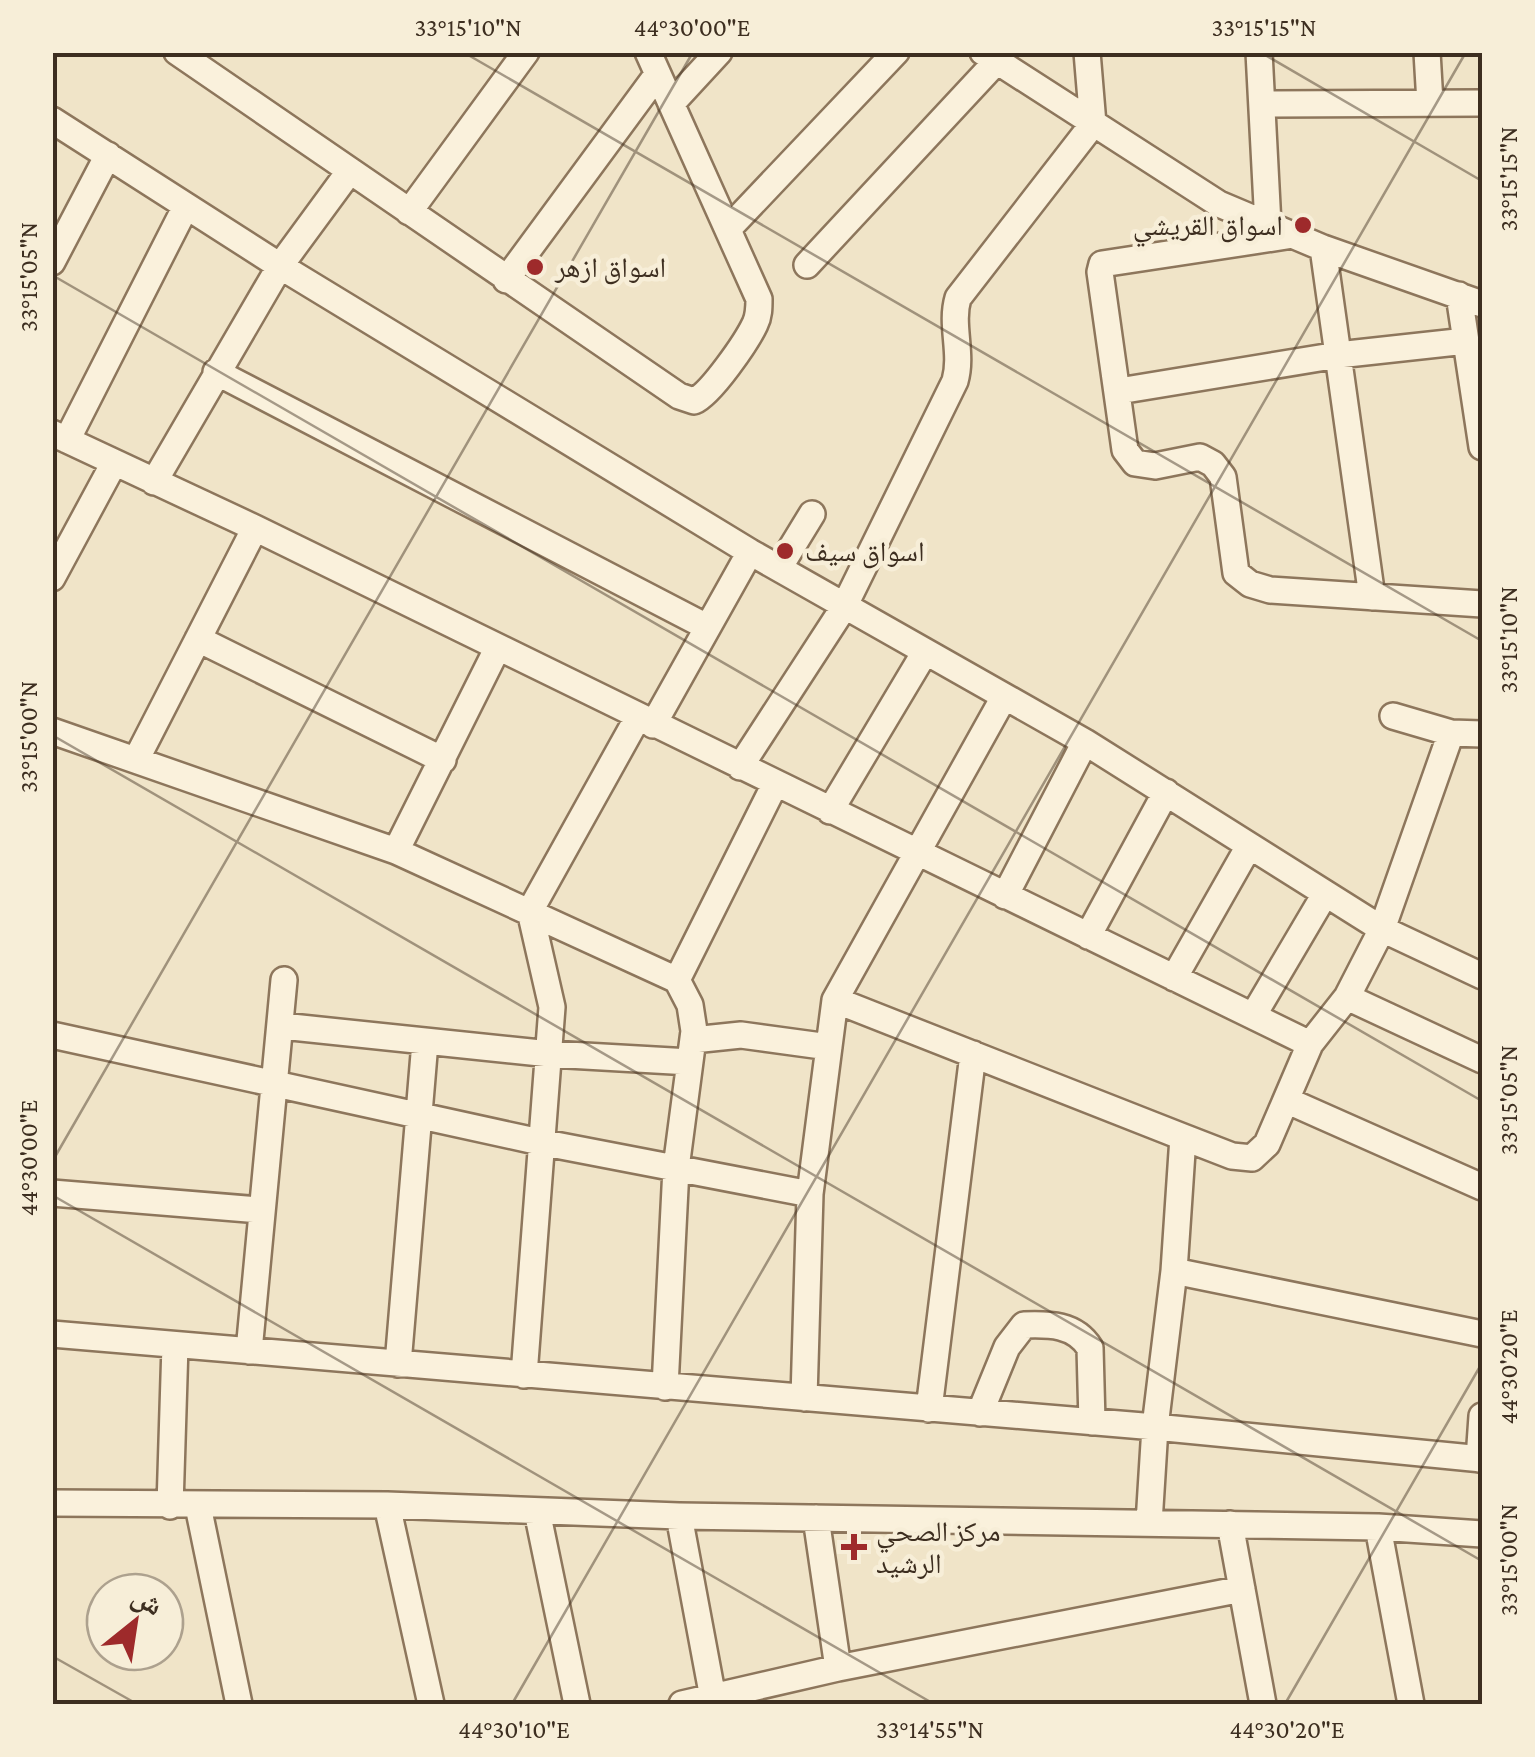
<svg xmlns="http://www.w3.org/2000/svg" width="1535" height="1757" font-family="'Crimson Pro','Noto Naskh Arabic',serif">
<rect width="100%" height="100%" fill="#f0e4c8"/>
<g fill="none" stroke-linecap="round" stroke-linejoin="round">
<g stroke="#8d765c" stroke-width="30">
<path id="minor" d="M177 52 679 396 694 401C711 394 747 341 755 324 759 316 759 308 759 299L648 52
M983 52 1219 204 1323 248 1482 304
M1259 52 1268 225
M1427 52 1430 103
M671 104 719 52
M1262 104 1482 103
M52 120 280 266 750 552 1085 742 1382 929 1482 976
M409 212 526 52
M729 228 896 52
M1293 235 1102 264 1100 272 1125 450 1135 463 1155 466 1200 457 1213 464 1223 477 1236 573 1250 584 1270 590 1482 604
M1323 248 1372 597
M52 262 108 155
M807 265 996 62
M506 280 657 75
M1459 295 1482 447
M216 372 707 627
M1119 391 1338 355 1466 341
M52 433 255 528 1310 1044
M67 440 186 206
M154 482 280 266 349 172
M779 568 812 514
M52 578 114 463
M198 639 443 760
M1393 716 1451 733 1482 734
M653 725 750 552
M52 731 396 851 677 980 690 1005 694 1031 676 1168 665 1387
M136 760 255 528
M740 767 844 607 955 381C963 353 950 325 958 298L1093 124 1087 52
M830 811 925 652
M396 851 497 649
M1005 896 1085 742
M1088 936 1166 792
M1174 978 1249 846
M677 980 775 784
M1347 997 1482 1060
M835 1000 1183 1137 1232 1156 1252 1158 1267 1144 1310 1044 1347 997 1382 929 1451 733
M1253 1016 1325 894
M282 1026 550 1054 690 1062
M52 1035 540 1142 810 1194
M693 1040 741 1035 829 1047
M1286 1100 1482 1187
M52 1193 260 1210
M1174 1271 1482 1334
M52 1334 1155 1427 1482 1459
M249 1351 284 980
M398 1364 425 1042
M524 1375 552 1007 530 911 638 717
M804 1398 810 1194 835 1000 1004 697
M929 1409 973 1054
M980 1413 1007 1347 1024 1325C1049 1324 1075 1324 1090 1348L1092 1422
M1479 1459 1482 1416
M52 1503 387 1505 679 1516 1378 1527 1482 1534
M387 1505 431 1704
M170 1506 175 1345
M198 1506 239 1704
M537 1511 577 1704
M679 1516 713 1698
M816 1518 838 1668
M1149 1523 1155 1427 1174 1271 1183 1137
M1230 1524 1263 1704
M1378 1527 1411 1704
M682 1704 838 1668 1242 1589"/>
</g>
<use href="#minor" stroke="#faf1dc" stroke-width="25"/>
</g>
<path fill="none" stroke="#3d2e20" stroke-width="2.5" stroke-opacity="0.45" d="M463 52 1482 641M1260 52 1482 181M52 275 1482 1101M52 735 1482 1561M52 1162 693 52M52 1195 934 1704M52 1656 137 1704M512 1704 1466 52M1285 1704 1482 1363"/>
<g fill="#9e2a2b" stroke="#f7eed8" stroke-width="4">
<circle cx="1303" cy="225" r="10"/>
<circle cx="535" cy="267" r="10"/>
<circle cx="785" cy="551" r="10"/>
<path d="M849 1532h10v10h10v10h-10v10h-10v-10h-10v-10h10z"/>
</g>
<g text-anchor="middle" dominant-baseline="central" stroke-width="9" stroke-linejoin="round" paint-order="stroke">
<g font-size="28" fill="#3d2e20" stroke="#f7eed8" text-anchor="start">
<text x="1283" y="225" text-anchor="end">اسواق القريشي</text>
<text x="555" y="267">اسواق ازهر</text>
<text x="805" y="551">اسواق سيف</text>
<text x="876" y="1531">مركز الصحي<tspan x="876" dy="32">الرشيد</tspan></text>
</g>
</g>
<rect width="1535" height="1757" fill="none" stroke="#f7eed8" stroke-width="110"/>
<g transform="translate(135 1622) rotate(30)"><circle r="48" fill="#f7eed8" stroke="#ada18e" stroke-width="2.5"/>
<path d="M0-8L18 38L0 25L-18 38Z" fill="#9e2a2b"/>
<text y="-15" font-size="28" font-weight="bold" text-anchor="middle" fill="#3d2e20">ش</text>
</g>
<rect x="55" y="55" width="1425" height="1647" fill="none" stroke="#3d2e20" stroke-width="4"/>
<g font-size="25" text-anchor="middle" fill="#3d2e20">
<text x="468" y="36">33°15'10"N</text>
<text x="692" y="36">44°30'00"E</text>
<text x="1264" y="36">33°15'15"N</text>
<text transform="translate(1508 179) rotate(-90)" y="9">33°15'15"N</text>
<text transform="translate(28 277) rotate(-90)" y="9">33°15'05"N</text>
<text transform="translate(1508 640) rotate(-90)" y="9">33°15'10"N</text>
<text transform="translate(28 737) rotate(-90)" y="9">33°15'00"N</text>
<text transform="translate(1508 1100) rotate(-90)" y="9">33°15'05"N</text>
<text transform="translate(28 1158) rotate(-90)" y="9">44°30'00"E</text>
<text transform="translate(1508 1367) rotate(-90)" y="9">44°30'20"E</text>
<text transform="translate(1508 1560) rotate(-90)" y="9">33°15'00"N</text>
<text x="514" y="1738">44°30'10"E</text>
<text x="930" y="1738">33°14'55"N</text>
<text x="1287" y="1738">44°30'20"E</text>
</g>
</svg>
